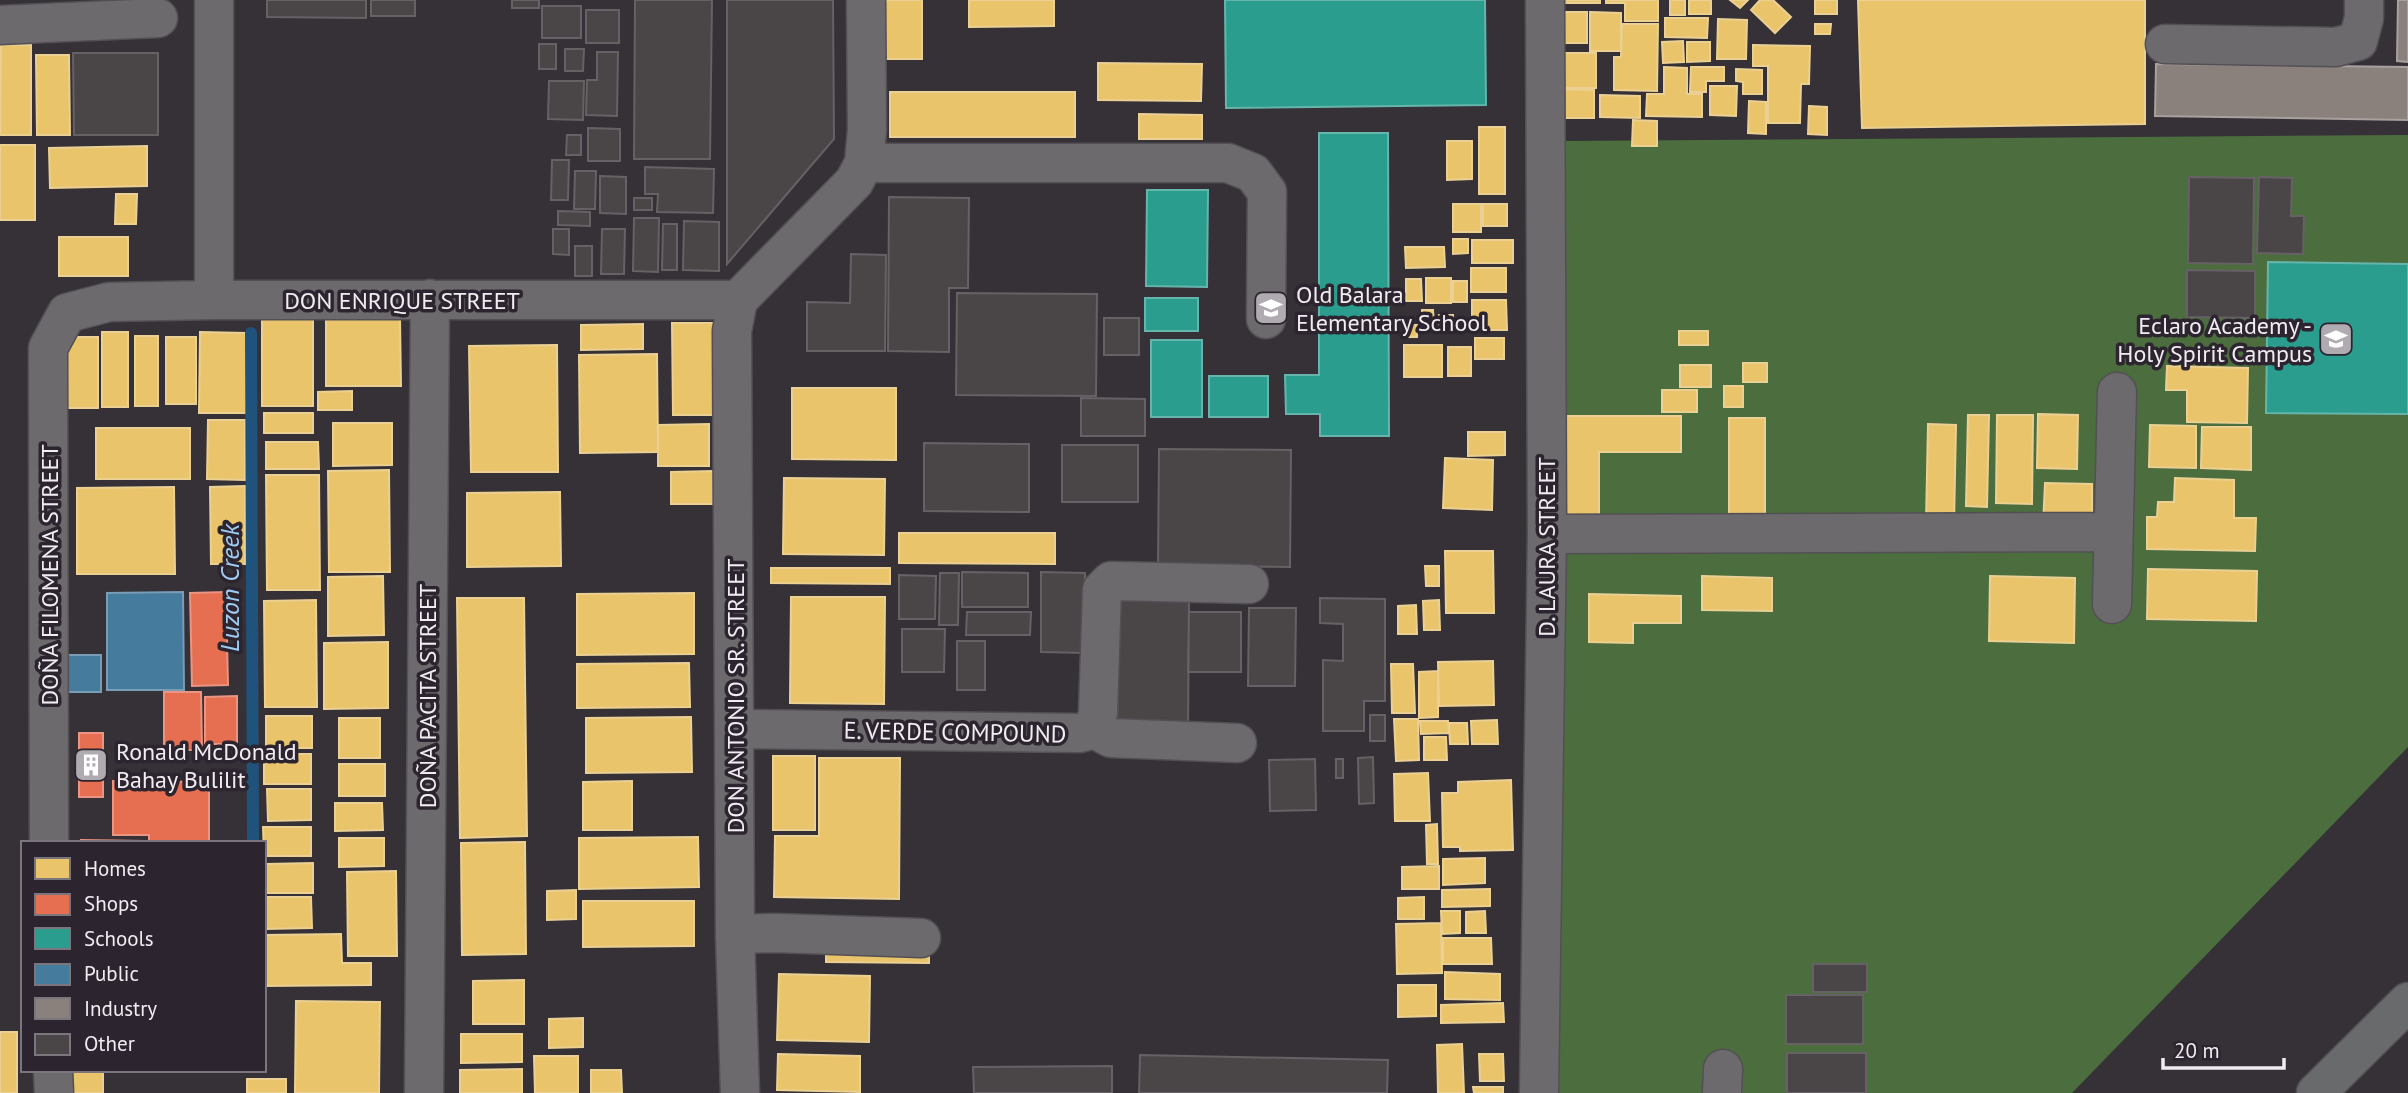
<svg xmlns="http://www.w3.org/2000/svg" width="2408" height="1093" font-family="'PT Sans',sans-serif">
<rect width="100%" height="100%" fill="#353137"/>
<path fill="#4c6d3e" d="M2408 135V747L2072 1093H1550L1560 141Z"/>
<path fill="#e9c46a" stroke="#ebd093" stroke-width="2" d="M880 0H922V59H881Z
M969 0H1054V26L969 27Z
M1560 0H1600V3H1560Z
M1606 0H1658V21H1625V3H1606Z
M1670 0H1685V15H1670Z
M1689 0H1711V14H1689Z
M1730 0H1748L1740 8Z
M1760 0H1773L1791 17 1775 33 1751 10Z
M1815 0H1837V14H1815Z
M1858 0H2145V124L1862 128Z
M1561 12H1587V43H1560Z
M1590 12 1621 13V51H1590Z
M1665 18H1708L1707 38 1665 37Z
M1718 19 1747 20 1746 59H1717Z
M1622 24H1658L1657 91 1614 90V57H1621Z
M1815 24H1831L1830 34H1815Z
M1683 41 1684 62 1663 63 1662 42Z
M1687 42H1710V61L1687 62Z
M1 45H31V135H0Z
M1753 45 1810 46 1809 84H1801L1800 123H1768V66H1753Z
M1558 53H1596V88H1557Z
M36 55H69L70 135H37Z
M1098 63 1202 64 1201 101 1098 100Z
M1664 67 1687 68V94H1702V117L1646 116 1647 94H1664Z
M1691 67H1724V81H1706V92H1690Z
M1736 69 1762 70V94H1743V82L1736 81Z
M1710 86H1737L1736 116 1710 115Z
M1558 89 1594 90V118H1558Z
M890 92H1075V137H890Z
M1600 95 1640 96V118L1600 117Z
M1749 101 1766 102V134L1748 133Z
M1809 106 1827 107V135L1808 134Z
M1139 114 1202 115V139H1139Z
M1633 120 1657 121V146H1632Z
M1479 127H1505V194H1479Z
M1447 141H1472V179L1447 180Z
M0 145H35V220H0Z
M147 146V186L50 188 49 148Z
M116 194H137L136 224H115Z
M1453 204H1481V232H1453Z
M1483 204H1507V226H1483Z
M59 237H128V276H59Z
M1453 239H1468V253L1453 254Z
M1472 240H1513V263H1472Z
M1405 247H1444L1445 267 1406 268Z
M1471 268H1506V292H1471Z
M1426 278H1451V303H1426Z
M1406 279H1421L1422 301H1406Z
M1453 281H1467V302H1453Z
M1472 300H1506L1507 330H1472Z
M1422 310H1433L1434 325H1422Z
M1439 315H1453V331H1439Z
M262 319H313V406H262Z
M326 319H400L401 386H326Z
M672 323H714L715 415H673Z
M643 324V349L581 350V325Z
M1406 325H1417V337H1406Z
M1679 331H1708V345H1679Z
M102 332H128V407H102Z
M200 332 247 333 246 413H199Z
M135 336H158V406H135Z
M62 337H98V408H62Z
M166 337H196V404H166Z
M1475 338H1504V359H1475Z
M557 345 558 472H471L469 346Z
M1404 345H1442V377H1404Z
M1448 347H1471V376H1448Z
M657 354 658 452 580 453 579 355Z
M1743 363H1767V382H1743Z
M1680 365H1711V387H1680Z
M2167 366 2248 368 2247 423 2187 422V390H2166Z
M1724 386H1743V407H1724Z
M792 388H896V460L792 459Z
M1662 390H1697V412H1662Z
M352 391V410H318V392Z
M264 413H313V433H264Z
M2038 414 2078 415 2077 469 2037 468Z
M1968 415H1989L1987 507 1966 506Z
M1997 415H2033L2032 504 1996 503Z
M1562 416H1681V452H1599V517H1562Z
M1729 418H1765V517H1729Z
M208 420H245V480L207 479Z
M333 423H392V465L333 466Z
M709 424V466H658V425Z
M1928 424 1956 425 1954 524 1926 523Z
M2150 425 2196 426V468L2149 467Z
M2202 427H2251V470L2201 468Z
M96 428H190V479H96Z
M1468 432H1505V455L1468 456Z
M266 442H318L319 469H266Z
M1445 458 1493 460 1492 510 1443 508Z
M389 470 390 572H329L328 471Z
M713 471V504H671V472Z
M266 475H319L320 590H267Z
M784 478 885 479 884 555 783 554Z
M2175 478 2234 480V518H2256L2255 551 2147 549V517H2157L2158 502H2174Z
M2045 483 2092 484V526L2043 525Z
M245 486V564H211L210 487Z
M174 487 175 574H77V488Z
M560 492 561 566 467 567V493Z
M899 533H1055V564L899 563Z
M1445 551H1493L1494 613H1446Z
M1425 566H1439V586H1426Z
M771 568H890V584L771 583Z
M2148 569 2257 571 2256 621 2147 619Z
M383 576 384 635 328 636V577Z
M1702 576 1772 578V611L1702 610Z
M1990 576 2075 578 2074 643 1989 641Z
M694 593V654L577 655V594Z
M1589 594 1681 596V623H1633V643L1589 642Z
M791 597H885L884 704 790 703Z
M457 598H524L527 836 460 838Z
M316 600 317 707H265L264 601Z
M1439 600 1440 630H1424L1423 601Z
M1416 605 1417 634H1398V606Z
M388 642V708L324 709V643Z
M1493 661 1494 705 1439 706 1438 662Z
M689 663 690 707 577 708V664Z
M1391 664H1413L1415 713H1392Z
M1438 671V717L1419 718V672Z
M266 716H312V748H266Z
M691 717 692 772 586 773V718Z
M339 718H380V758H339Z
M1394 719H1418L1419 760 1396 761Z
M1497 720 1498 744H1472L1471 721Z
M1420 721H1448L1449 733 1421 734Z
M1449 723H1467L1468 744H1450Z
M1424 737H1446L1447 760H1424Z
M264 754H311V784H264Z
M773 756H815V830H773Z
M819 758H900L899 899 774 897 775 836H819Z
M339 764H385V796H339Z
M1428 773 1430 821H1395L1394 774Z
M1511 780 1513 850 1460 851V847H1443L1442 793H1458V782Z
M632 781V830H583V782Z
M267 789H311V820L268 821Z
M335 803H382L383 830 335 831Z
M1437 824 1438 864H1427L1426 825Z
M263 827H311V856H264Z
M698 837 699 887 579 889V838Z
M339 838H384V866L339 867Z
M525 842 526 954 462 955 461 843Z
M1485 858V883L1443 885V859Z
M313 863V893H266V864Z
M1439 866V889H1402V867Z
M396 871 397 956H348L347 872Z
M1490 889V906L1442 907V890Z
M576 890V919L547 920V891Z
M265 897H311L312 928 265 929Z
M1424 897V919H1398V898Z
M583 901H694V946L583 947Z
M1441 911H1460V933L1442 934Z
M1485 911 1486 933H1466V912Z
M1441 923 1442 973 1397 974 1396 924Z
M341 934 342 963H371V985L264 986V935Z
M1443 938H1491L1492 964H1443Z
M826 948H929V963L826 962Z
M1445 972 1500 974V1000L1445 999Z
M779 974 870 976 869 1042 777 1040Z
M524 980V1024H473V981Z
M1398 985H1436V1016L1398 1017Z
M296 1001 380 1002 379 1093H295Z
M1503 1003 1504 1022 1441 1023V1005Z
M583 1018V1047L549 1048V1019Z
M0 1032H17V1093H0Z
M461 1034H522V1062L461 1063Z
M1462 1044 1464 1093H1438L1437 1045Z
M778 1054 860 1056V1092L777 1090Z
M1479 1054H1503L1504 1081H1480Z
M534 1056H578V1093H535Z
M522 1069V1093H460V1070Z
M65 1070H103V1093H65Z
M591 1070H621L622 1093H591Z
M247 1079H286V1093H247Z
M1473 1087H1503V1093H1474Z"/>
<path fill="#e76f51" stroke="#ea9481" stroke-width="2" d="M226 592 228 685 192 686 190 593Z
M164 692H201L202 750H164Z
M237 696V744H205V697Z
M79 733H103V797H79Z
M113 781 209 782V843H149V835H113Z
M81 840 144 841V843H81Z"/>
<path fill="#2a9d8f" stroke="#66b5ad" stroke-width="2" d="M1225 0H1485L1486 105 1226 108Z
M1319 133H1388L1389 436H1320V414H1286L1285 375H1319Z
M1147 190H1208L1207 287 1146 286Z
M2268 262 2408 264V414L2266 413Z
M1145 298H1198V331H1145Z
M1151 340H1202V417H1151Z
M1209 376H1268V417H1209Z"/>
<path fill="#457b9d" stroke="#799db6" stroke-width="2" d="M183 592 184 690H107V593Z
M64 655H101V692H65Z"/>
<path fill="#8a817c" stroke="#a9a19f" stroke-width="2" d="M2398 0H2408V62L2397 61Z
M2156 64 2408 67V120L2155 116Z"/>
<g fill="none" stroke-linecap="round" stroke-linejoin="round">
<path stroke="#20537b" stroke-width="12" d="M251 333 253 843"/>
</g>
<path fill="#4a4648" stroke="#666164" stroke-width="2" d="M267 0H366V18L267 17Z
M371 0H415V16H371Z
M512 0H539V8H512Z
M635 0H712L710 159H634Z
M727 0H833L834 139 727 264Z
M542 6H581V38H542Z
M586 10H619V43H586Z
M539 44H556V69H539Z
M565 49H584L583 71H565Z
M597 52H618L617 116 586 115 587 80H597Z
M73 53H158V135H74Z
M549 81H584L583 120 548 119Z
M588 128 620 129V161H588Z
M567 135H581V155H566Z
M552 160H569L568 200H551Z
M645 167 714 169 713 213 657 212 658 194H645Z
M575 171H596L595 209H574Z
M600 176 626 177V214L600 213Z
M2189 177 2254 178 2253 264 2188 263Z
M2259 177 2292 178 2291 216H2304L2303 254 2257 253Z
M889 197 969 198 968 288H949V352L888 351Z
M634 198H652V210H634Z
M558 211 590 212V226L558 225Z
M634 218H659L658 272 633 271Z
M684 221 719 222V271L683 270Z
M663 224H677V270H662Z
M553 229H569V255L553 254Z
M602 229H625L624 274H601Z
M575 246H592V276H575Z
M851 254 886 255 885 351H807V302L850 303Z
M2187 270 2255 271V318L2187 317Z
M957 293 1097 294 1096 396 956 395Z
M1104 318H1139V355H1104Z
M1081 398 1145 399V436H1081Z
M924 443 1029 444V512L924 511Z
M1062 445H1138V502H1062Z
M1159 449 1291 450 1290 567 1158 566Z
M962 572 1028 573V607H962Z
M1041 572 1085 573V653L1041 652Z
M940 573H959L958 625H939Z
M899 575 936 576 935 619H899Z
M1119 598 1189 599 1188 731H1117Z
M1320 598 1385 599V701H1364V731H1323V660L1343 661V624L1320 623Z
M1249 608H1296L1295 686H1248Z
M967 612H1031L1030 635H966Z
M1189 612H1241V672H1188Z
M902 629H945L944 672H902Z
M957 641H985V690H957Z
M1370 715H1385V741H1370Z
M1373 757 1374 803 1359 804 1358 758Z
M1315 759 1316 810 1270 811 1269 760Z
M1336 759H1343V778H1336Z
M1813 964H1867V992H1813Z
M1786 995H1863V1044H1786Z
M1787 1053H1866V1093H1787Z
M1140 1055 1388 1060 1387 1093H1139Z
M1112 1066V1093H974L973 1067Z"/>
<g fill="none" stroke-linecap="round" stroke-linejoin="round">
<g stroke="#535055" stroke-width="41">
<path id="minor" d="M0 25 158 18
M2165 44 2336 47 2358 41 2364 18V0
M864 163H1228L1253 173 1267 192 1266 319
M214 300V0
M738 300 732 331 735 934 740 1093
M738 300 854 182 864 163 867 130 866 0
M1547 534 2112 532
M2112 604 2117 392
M736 729 1080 733 1094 729 1098 713 1102 590 1111 581 1249 584
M1094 729 1111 738 1237 743
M49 843 48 348 67 313 109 302 214 300H738
M735 934 777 933 921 938
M53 1070 54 1093
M424 1093 430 299
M1539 1093 1547 534 1545 0
M1722 1093 1723 1069"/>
</g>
<g stroke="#535055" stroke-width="41">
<path id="major" d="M2316 1093 2408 1002"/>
</g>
<use href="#minor" stroke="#6d6a6e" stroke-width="38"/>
<use href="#major" stroke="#686a6b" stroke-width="38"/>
</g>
<defs>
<g id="school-square" transform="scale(1.75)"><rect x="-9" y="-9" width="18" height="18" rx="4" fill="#afabb1" stroke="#2c252f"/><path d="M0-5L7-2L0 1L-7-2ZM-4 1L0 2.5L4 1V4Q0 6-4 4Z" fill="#fff"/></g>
<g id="building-square" transform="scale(1.75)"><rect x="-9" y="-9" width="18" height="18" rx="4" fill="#afabb1" stroke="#2c252f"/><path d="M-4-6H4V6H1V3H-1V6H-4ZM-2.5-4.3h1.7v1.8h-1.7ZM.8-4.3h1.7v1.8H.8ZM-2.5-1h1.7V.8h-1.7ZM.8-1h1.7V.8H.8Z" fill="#fff"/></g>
</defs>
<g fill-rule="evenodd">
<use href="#school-square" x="1271" y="308"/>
<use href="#school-square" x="2336" y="339"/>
<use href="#building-square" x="91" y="765"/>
</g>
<g text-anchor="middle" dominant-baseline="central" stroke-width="7" stroke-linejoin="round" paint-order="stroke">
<g font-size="24" fill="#f1ecf2" stroke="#2c252f" text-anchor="start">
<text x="1296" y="294">Old Balara<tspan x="1296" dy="28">Elementary School</tspan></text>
<text x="2312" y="325" text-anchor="end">Eclaro Academy -<tspan x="2312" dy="28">Holy Spirit Campus</tspan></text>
<text x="116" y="751">Ronald McDonald<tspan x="116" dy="28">Bahay Bulilit</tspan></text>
</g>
<g font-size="24" fill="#f1ecf2" stroke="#2c252f">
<text x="402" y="300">DON ENRIQUE STREET</text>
<text transform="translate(1546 547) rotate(-90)">D. LAURA STREET</text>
<text transform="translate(49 575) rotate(-90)">DOÑA FILOMENA STREET</text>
<text transform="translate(427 696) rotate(-90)">DOÑA PACITA STREET</text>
<text transform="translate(735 696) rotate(-90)">DON ANTONIO SR. STREET</text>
<text transform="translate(955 732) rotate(1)">E. VERDE COMPOUND</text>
</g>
<g font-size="26" font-style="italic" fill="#9fccf3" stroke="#2c252f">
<text transform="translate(229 588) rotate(-90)">Luzon Creek</text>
</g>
</g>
<rect x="21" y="841" width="245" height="231" fill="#2c252f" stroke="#7b757d" stroke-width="2"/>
<rect x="35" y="858" width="35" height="21" fill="#e9c46a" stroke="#7b757d" stroke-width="2"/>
<text x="84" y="876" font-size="21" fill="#f1ecf2">Homes</text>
<rect x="35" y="894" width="35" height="21" fill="#e76f51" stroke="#7b757d" stroke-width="2"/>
<text x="84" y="911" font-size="21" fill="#f1ecf2">Shops</text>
<rect x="35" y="928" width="35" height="21" fill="#2a9d8f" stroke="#7b757d" stroke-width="2"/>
<text x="84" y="946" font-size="21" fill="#f1ecf2">Schools</text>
<rect x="35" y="964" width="35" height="21" fill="#457b9d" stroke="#7b757d" stroke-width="2"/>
<text x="84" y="981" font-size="21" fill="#f1ecf2">Public</text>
<rect x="35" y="998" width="35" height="21" fill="#8a817c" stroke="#7b757d" stroke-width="2"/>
<text x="84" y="1016" font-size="21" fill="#f1ecf2">Industry</text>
<rect x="35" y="1034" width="35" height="21" fill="#4a4648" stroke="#7b757d" stroke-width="2"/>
<text x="84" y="1051" font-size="21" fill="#f1ecf2">Other</text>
<path d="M2163 1058v10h121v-10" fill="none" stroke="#f1ecf2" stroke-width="3.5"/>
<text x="2174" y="1058" font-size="21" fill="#f1ecf2" stroke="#2c252f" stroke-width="5" paint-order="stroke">20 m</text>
</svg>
